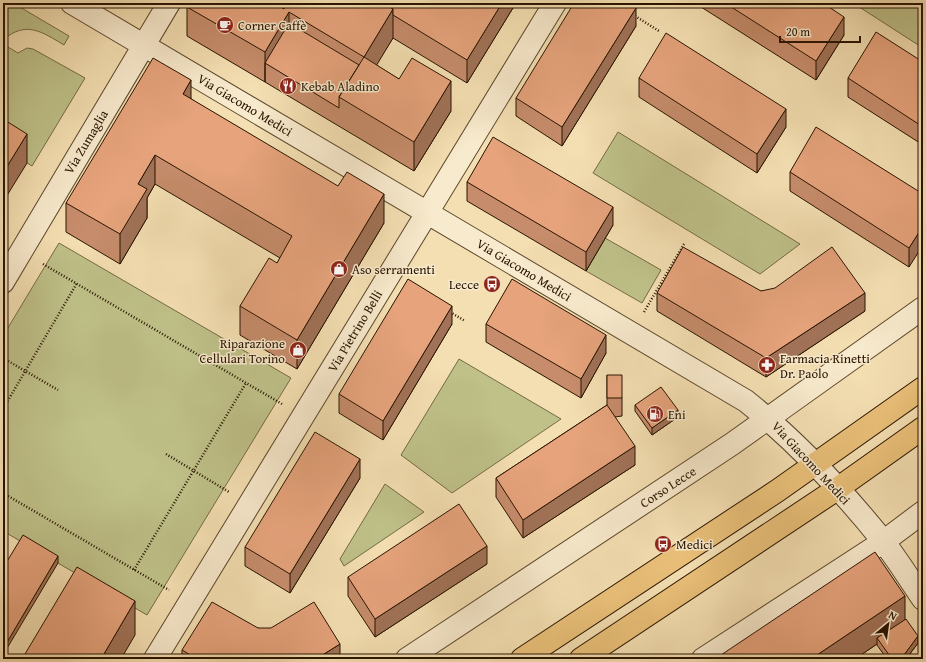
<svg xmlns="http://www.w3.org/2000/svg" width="926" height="662" font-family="'Gentium Book Plus',serif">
<rect width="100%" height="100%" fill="#f4dfb2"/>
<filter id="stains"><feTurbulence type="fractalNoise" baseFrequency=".005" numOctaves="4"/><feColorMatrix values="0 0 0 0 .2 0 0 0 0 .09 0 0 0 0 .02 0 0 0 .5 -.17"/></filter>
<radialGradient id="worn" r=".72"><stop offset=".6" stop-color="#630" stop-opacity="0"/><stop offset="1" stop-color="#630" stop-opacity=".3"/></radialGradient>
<path fill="#bfc189" stroke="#746a44" d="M3 3H13L69 36 64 45C42 32 26 20 3 40Z
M853 3H923V48Z
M3 44 18 53 27 48 33 49 85 78 32 166 3 148Z
M618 132 800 244 760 274 593 173Z
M605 238 661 270 642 303 586 271Z
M59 243 291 378 147 615 3 531V336Z
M459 359 561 419 452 493 401 455Z
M385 484 424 512 344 566 340 559Z"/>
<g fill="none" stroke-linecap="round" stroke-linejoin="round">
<g stroke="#5c472c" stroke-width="24">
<path id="minor" d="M72 3 746 401C797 442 842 490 883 541 897 559 910 580 923 599
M3 282 169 3
M155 659 555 3
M407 659 732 444 923 308
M703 659 883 542 923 512"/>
</g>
<g stroke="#291400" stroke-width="24">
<path id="major" d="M522 659 777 491 923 388
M581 659 837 489 923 428"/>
</g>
<path stroke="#291400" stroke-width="2.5" stroke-dasharray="1 2" stroke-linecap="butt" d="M635 16 659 31
M43 264 282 404
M450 312 465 321
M644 312 684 244
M3 358 58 390
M3 409 77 283
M166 454 229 492
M3 493 169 590
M134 570 246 383"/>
<use href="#minor" stroke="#f8eacd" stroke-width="22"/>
<use href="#major" stroke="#eac079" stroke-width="22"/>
</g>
<path fill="#c68c6b" stroke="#291400" d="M516 3 467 83 393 38 376 65 451 111 414 171 265 82 187 36V7L284 9Z
M698 3H823L844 35 816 80 698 5Z
M636 26 562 146 516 116V98Z
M923 62V145L848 97V78Z
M639 78 786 127 757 173 639 97Z
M191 99 384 223 297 369 240 335V306L277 263 280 258 155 184 147 198V218L120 264 66 232V203Z
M790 172 923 194 909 267 790 191Z
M467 182 613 225 586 271 467 201Z
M761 291 865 311 766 377 657 311V293Z
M452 324 383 440 339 413V394Z
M486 324 606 353 581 398 486 342Z
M607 375 622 398V416L615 417 635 465 523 538 496 497V478L607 405Z
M635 405 678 417 652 435 635 411Z
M360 478 290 593 245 566V547Z
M487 564 375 637 348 596V577Z
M905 620 918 643 906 659H887L877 645V644L855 659H715Z
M258 628 340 659H182V650Z"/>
<path fill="#a17257" stroke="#291400" d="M502 3H516L467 83V60Z
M636 8V26L562 146V127Z
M393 9V38L364 86V57Z
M289 12V41L265 63V82V52Z
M844 17V35L816 80V61Z
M191 80V109L183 94Z
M451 81V111L414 171V142Z
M786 109V127L757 173V154Z
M27 134V163L3 202V173Z
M155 155V184L147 198V218L120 264V234L138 184Z
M384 194V223L297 369V340Z
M613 207V225L586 271V252Z
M923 226V245L909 267V248Z
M865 293V311L766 377V358Z
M452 306V324L383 440V421Z
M606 335V353L581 398V379Z
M678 410V417L652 435V428Z
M635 446V465L523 538V520Z
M360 459V478L290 593V574Z
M487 546V564L375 637V619Z
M58 556V563L3 655V649Z
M905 596V625L877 638V644L855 659H811Z
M135 601V635L121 659H101Z
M918 636V643L906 659H901Z
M340 644V659H316Z"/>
<path fill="#e6a37c" stroke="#291400" d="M190 3H274L284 9 287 3H384L393 9 364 57 289 12 265 52 187 7Z
M384 3H502L467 60 393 15V9Z
M574 3H629L636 8 562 127 516 98Z
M725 3H823L844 17 816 61Z
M289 23 359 65 339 97V108L265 63Z
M876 32 923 62V127L848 78Z
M666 33 786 109 757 154 639 78Z
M364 57 399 79 412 58 451 81 414 142 339 97Z
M153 58 191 80 183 94 338 186 347 172 384 194 297 340 240 306 269 258 277 263 292 236 155 155 138 184 147 189 120 234 66 203Z
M3 119 27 134 3 173Z
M816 127 923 194V226L909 248 790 172Z
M493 137 613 207 586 252 467 182Z
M683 247 761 291 775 288 832 247 865 293 766 358 657 293Z
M408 279 452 306 383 421 339 394Z
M512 279 606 335 581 379 486 324Z
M607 375H622V398H607Z
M661 387 678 410 652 428 635 405Z
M607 405 635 446 523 520 496 478Z
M315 432 360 459 290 574 245 547Z
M459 504 487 546 375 619 348 577Z
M23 535 58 556 3 649V568Z
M875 552 905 596 811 659H715Z
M77 567 135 601 101 659H22Z
M212 602 258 628H271L314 602 340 644 316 659H197L182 650Z
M906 619 918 636 901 659H892L877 638Z"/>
<defs>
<g id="cafe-disc" transform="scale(0.9)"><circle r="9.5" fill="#8f2418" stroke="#f8eacd"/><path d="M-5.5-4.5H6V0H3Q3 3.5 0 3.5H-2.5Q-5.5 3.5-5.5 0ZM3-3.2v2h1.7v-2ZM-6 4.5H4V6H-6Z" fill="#fff"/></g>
<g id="restaurant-disc" transform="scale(0.9)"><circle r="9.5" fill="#8f2418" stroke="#f8eacd"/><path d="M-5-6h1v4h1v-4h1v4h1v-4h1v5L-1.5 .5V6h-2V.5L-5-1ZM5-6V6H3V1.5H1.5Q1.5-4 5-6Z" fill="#fff"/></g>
<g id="shop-disc" transform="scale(0.9)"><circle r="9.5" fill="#8f2418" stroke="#f8eacd"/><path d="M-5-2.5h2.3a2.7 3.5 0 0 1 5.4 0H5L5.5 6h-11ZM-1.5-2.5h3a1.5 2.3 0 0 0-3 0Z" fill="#fff"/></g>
<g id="bus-disc" transform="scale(0.9)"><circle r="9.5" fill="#8f2418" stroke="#f8eacd"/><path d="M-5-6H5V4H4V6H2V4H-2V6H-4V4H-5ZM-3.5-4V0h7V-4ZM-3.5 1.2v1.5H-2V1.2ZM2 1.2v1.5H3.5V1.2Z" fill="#fff"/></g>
<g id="pharmacy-disc" transform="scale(0.9)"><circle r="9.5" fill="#8f2418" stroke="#f8eacd"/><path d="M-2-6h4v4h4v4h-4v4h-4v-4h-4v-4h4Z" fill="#fff"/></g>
<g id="fuel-disc" transform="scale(0.9)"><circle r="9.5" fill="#8f2418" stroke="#f8eacd"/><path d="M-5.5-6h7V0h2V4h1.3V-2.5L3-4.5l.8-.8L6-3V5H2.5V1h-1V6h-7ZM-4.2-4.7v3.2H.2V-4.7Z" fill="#fff"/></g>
</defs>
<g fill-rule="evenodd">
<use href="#cafe-disc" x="225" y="25"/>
<use href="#restaurant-disc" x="288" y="86"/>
<use href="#shop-disc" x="339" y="269"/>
<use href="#bus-disc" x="492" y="284"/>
<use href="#shop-disc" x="298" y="350"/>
<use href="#pharmacy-disc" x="767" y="365"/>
<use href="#fuel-disc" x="655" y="414"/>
<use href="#bus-disc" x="663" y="544"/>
</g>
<g text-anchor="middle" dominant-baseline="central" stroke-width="3" stroke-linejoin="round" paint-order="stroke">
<g font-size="13" fill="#291400" stroke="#f8eacd" text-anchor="start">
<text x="238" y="25">Corner Caffè</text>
<text x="301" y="86">Kebab Aladino</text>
<text x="352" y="269">Aso serramenti</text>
<text x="479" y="284" text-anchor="end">Lecce</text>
<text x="285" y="343" text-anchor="end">Riparazione<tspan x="285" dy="15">Cellulari Torino</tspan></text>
<text x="780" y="358">Farmacia Rinetti<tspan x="780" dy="15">Dr. Paolo</tspan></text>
<text x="668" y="414">Eni</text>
<text x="676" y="544">Medici</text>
</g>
<g font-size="13" fill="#291400" stroke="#f8eacd">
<text transform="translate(245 105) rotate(31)">Via Giacomo Medici</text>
<text transform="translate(86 142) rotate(-59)">Via Zumaglia</text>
<text transform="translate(524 270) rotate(31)">Via Giacomo Medici</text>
<text transform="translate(355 331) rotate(-59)">Via Pietrino Belli</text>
<text transform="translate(811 463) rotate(47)">Via Giacomo Medici</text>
<text transform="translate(668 487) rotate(-33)">Corso Lecce</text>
</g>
</g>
<rect width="926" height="662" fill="none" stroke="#f4dfb2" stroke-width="16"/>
<rect x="4" y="4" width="918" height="654" fill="none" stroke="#291400" stroke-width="2"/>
<rect x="8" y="8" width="910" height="646" fill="none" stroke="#291400"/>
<g transform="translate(888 624) rotate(29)" stroke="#f8eacd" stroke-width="3" paint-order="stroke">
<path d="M0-3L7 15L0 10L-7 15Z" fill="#291400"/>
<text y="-6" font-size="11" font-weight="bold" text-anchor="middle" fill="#291400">N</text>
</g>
<path d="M780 36v6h80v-6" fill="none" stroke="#291400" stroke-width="2"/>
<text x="786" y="36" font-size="12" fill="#291400" stroke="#f8eacd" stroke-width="3" paint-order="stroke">20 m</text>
<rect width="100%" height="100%" filter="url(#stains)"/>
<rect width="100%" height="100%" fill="url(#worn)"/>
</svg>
